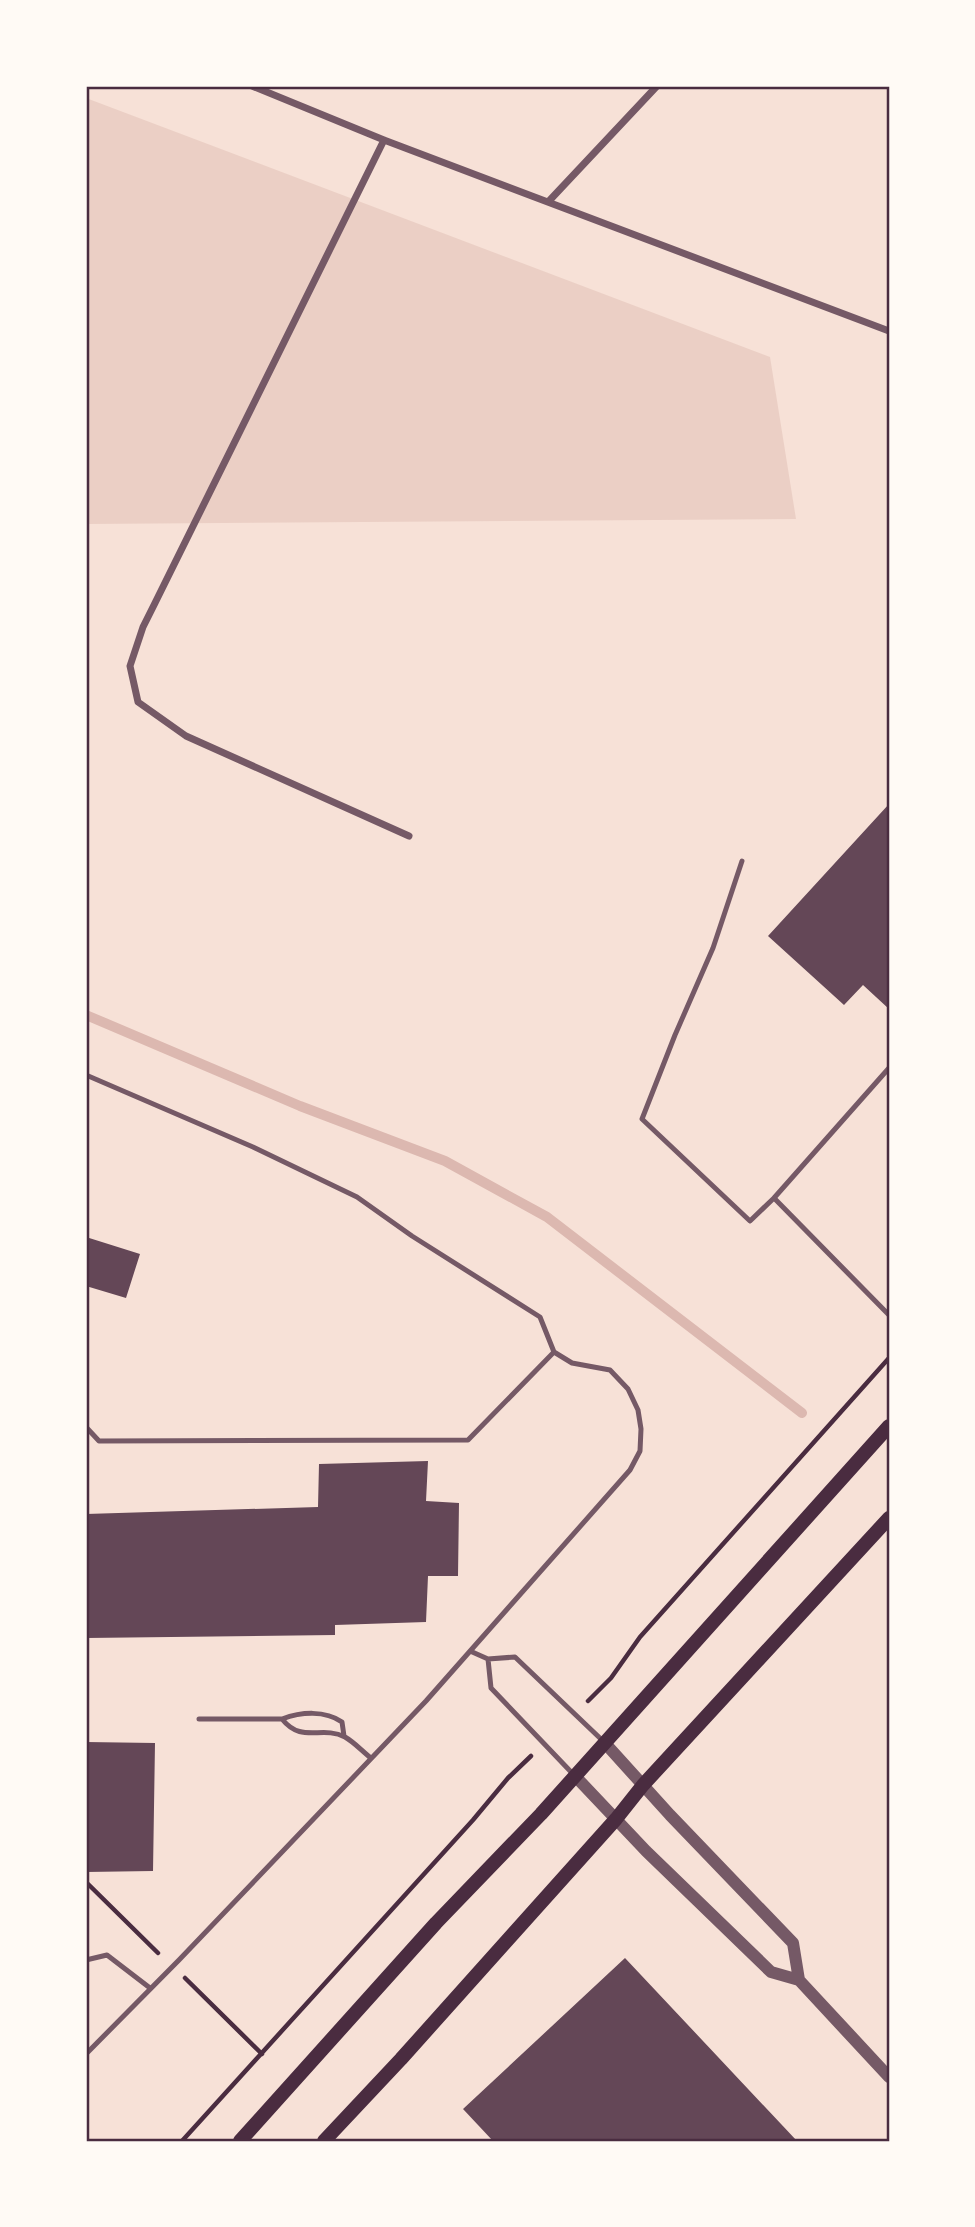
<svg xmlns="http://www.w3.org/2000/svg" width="975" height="2227" font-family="'Fira Sans',sans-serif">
<rect width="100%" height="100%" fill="#f7e1d7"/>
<path fill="#ebcfc5" d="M86 98 770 357 796 519 86 524Z"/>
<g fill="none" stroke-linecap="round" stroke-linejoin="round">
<path stroke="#dcb8b0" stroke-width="10" d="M86 1015 300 1106 445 1161 547 1217 802 1413"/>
</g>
<path fill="#644757" d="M889 804V1009L863 985 844 1005 768 936Z
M86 1237 140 1254 126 1298 86 1286Z
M428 1461 426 1501 459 1503 458 1576H428L426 1622 335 1625V1635L86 1638V1514L318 1507 319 1464Z
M86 1742 155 1743 153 1871 86 1872Z
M625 1958 797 2141H493L463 2109Z"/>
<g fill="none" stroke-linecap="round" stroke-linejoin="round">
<path stroke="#4a2c40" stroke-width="4.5" d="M588 1701 611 1678 640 1637 889 1358
M87 1883 158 1953
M185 1978 262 2054
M182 2141 473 1820 508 1778 531 1756"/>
<path stroke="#755966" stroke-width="5" d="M742 861 713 948 675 1035 642 1119 750 1221 774 1198 889 1315
M86 1075 253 1147 357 1197 412 1236 540 1317 554 1352 572 1363 610 1370 628 1389 638 1410 641 1429 640 1451 630 1470 426 1701 179 1960 86 2054
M774 1198 889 1068
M86 1427 99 1441 468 1440 554 1352
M470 1651 488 1659 515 1657 603 1741
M488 1659 491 1688 573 1774
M199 1719H282
M344 1736 342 1722C325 1710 301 1712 282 1719 302 1744 321 1725 345 1737 354 1742 363 1752 371 1758
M86 1960 107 1955 150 1988"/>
<path stroke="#755966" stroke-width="7" d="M252 86 384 140 889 331
M384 140 155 603 143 627 130 666 138 702 186 736 409 836
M549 201 657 86"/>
<path stroke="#755966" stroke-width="12" d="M604 1742 670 1815 793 1943 799 1980
M575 1776 646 1851 771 1972 799 1980 889 2077"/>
<path stroke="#4a2c40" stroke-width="14" d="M240 2141 436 1923 541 1814 889 1426
M324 2141 401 2059 616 1819 643 1785 889 1518"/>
</g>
<rect width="975" height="2227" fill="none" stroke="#fffaf5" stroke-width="175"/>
<rect x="88" y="88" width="800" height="2052" fill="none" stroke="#4a2c40" stroke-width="2.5"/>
</svg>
